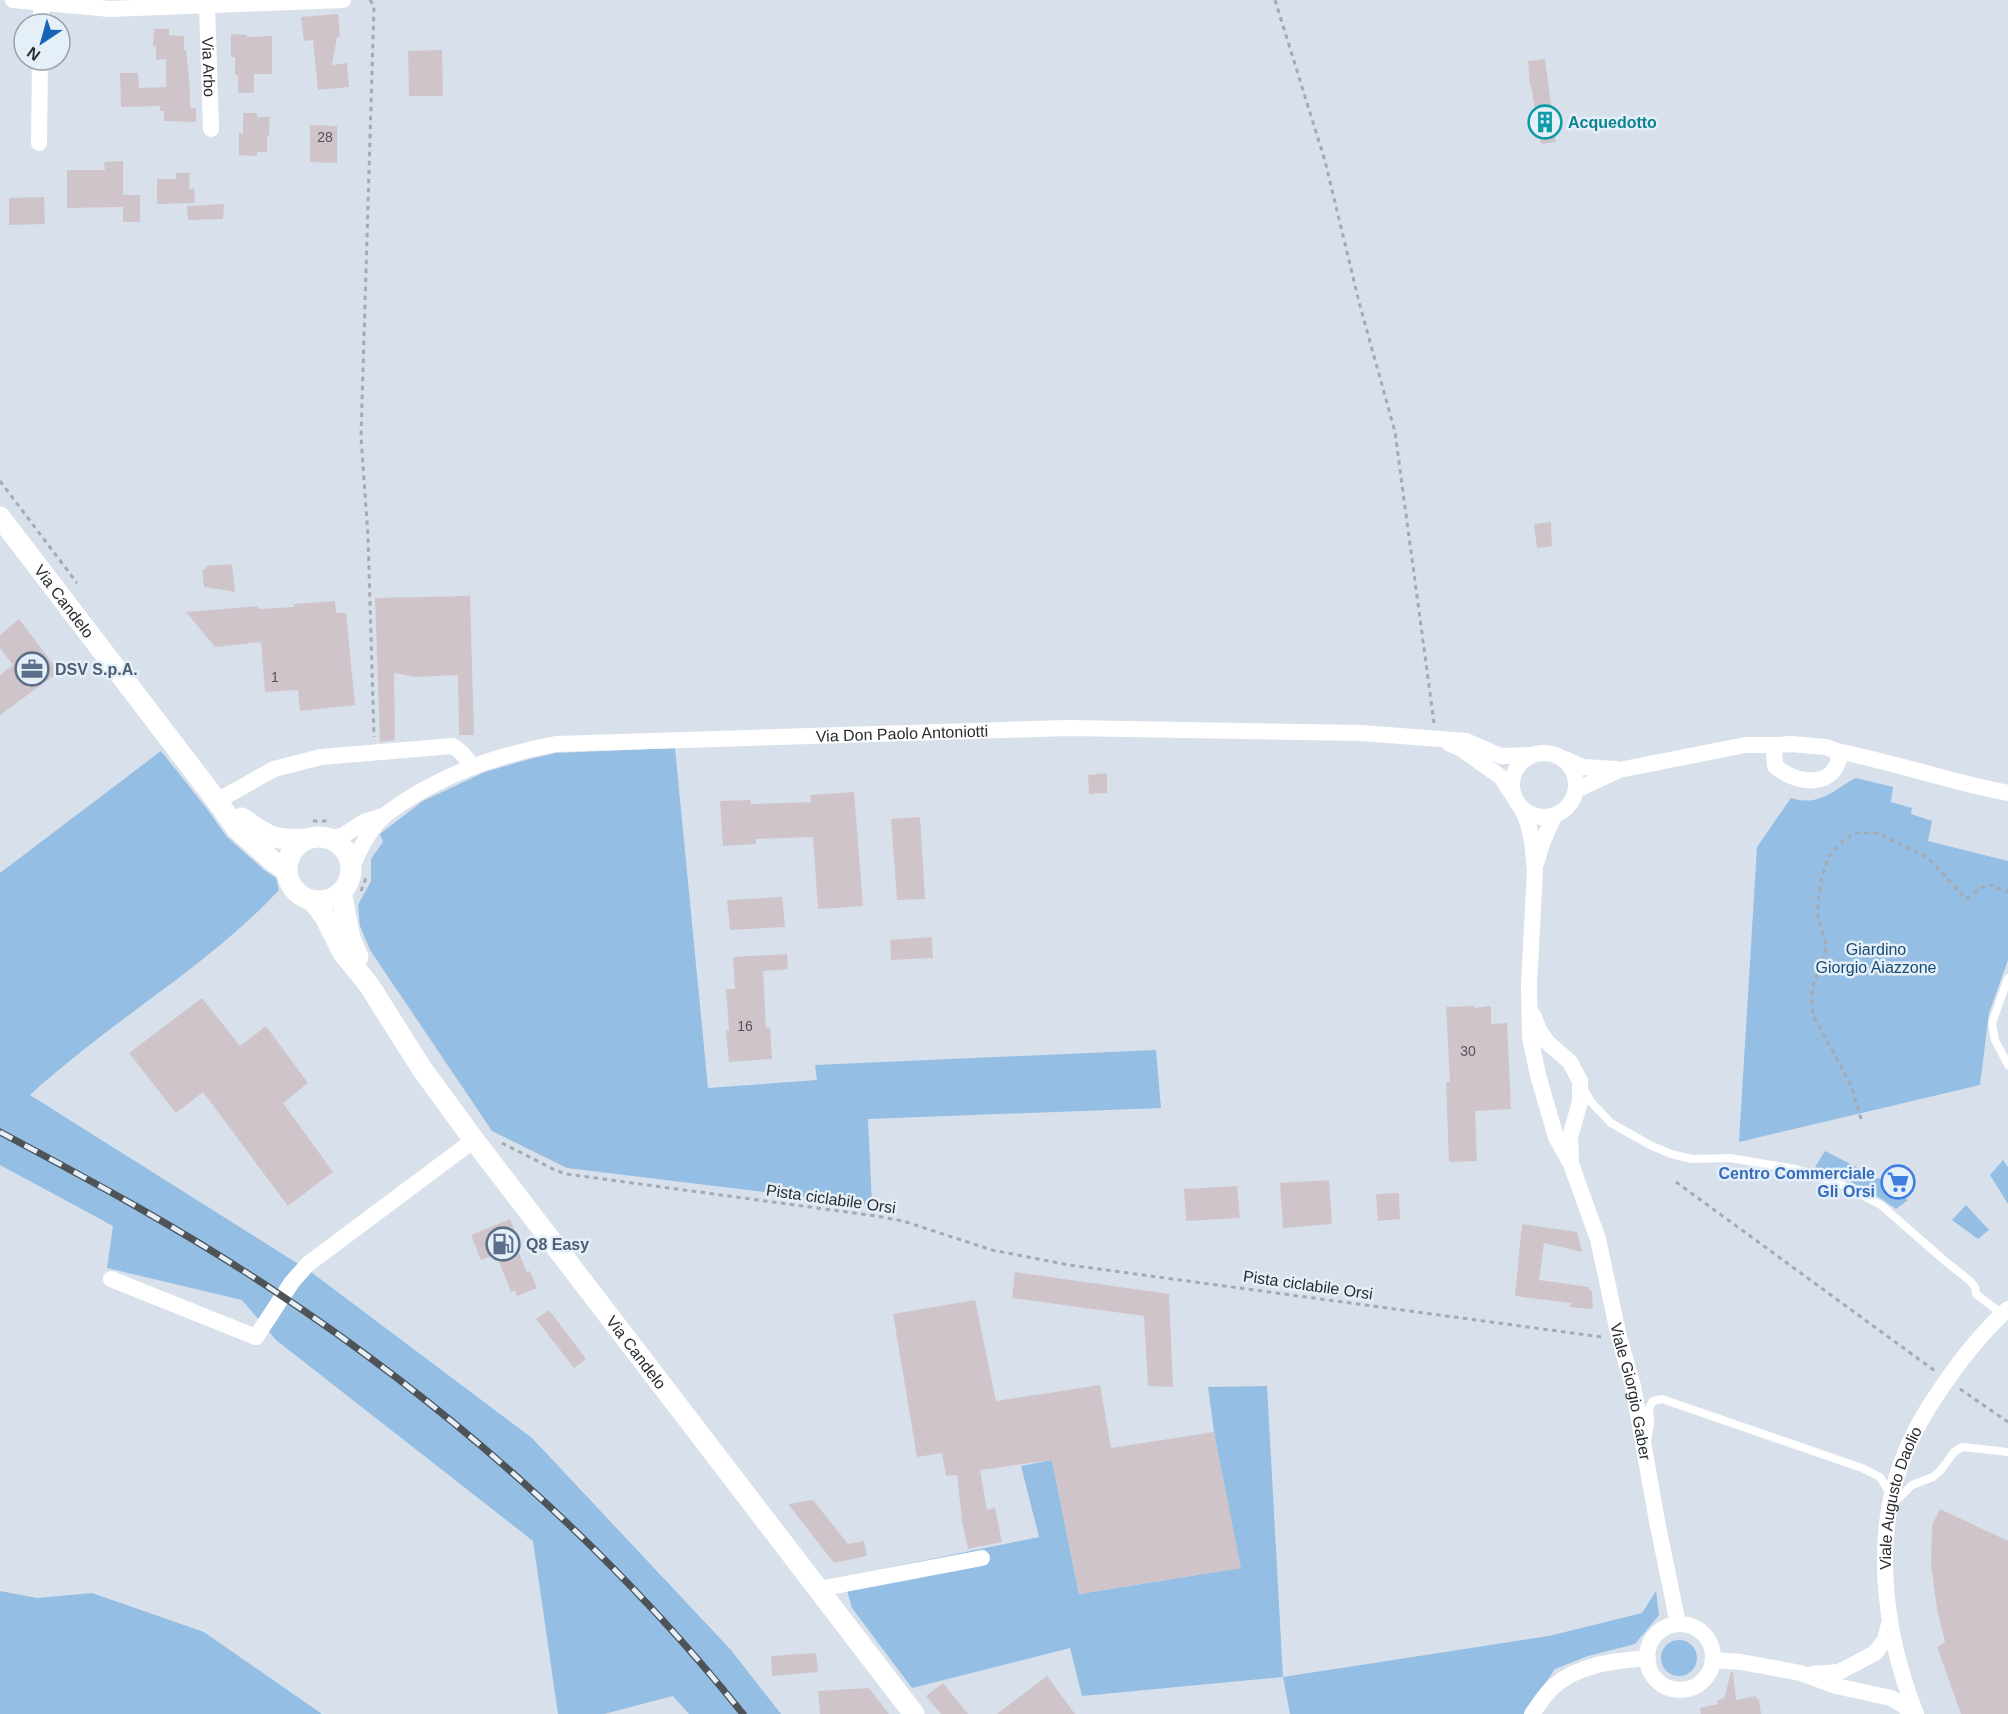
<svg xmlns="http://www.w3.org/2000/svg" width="2008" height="1714" font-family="Helvetica,sans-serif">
<rect width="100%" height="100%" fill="#d8e1eb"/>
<path fill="#94bee3" d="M675 748 708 1088 817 1080 815 1065 1156 1050 1161 1108 868 1119 872 1205 567 1168 492 1131 370 950 360 926 358 905 371 881V859L383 842 380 834 423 801 485 772 530 759 556 753Z
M161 751 207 809 227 837 264 870 276 878 279 890C219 955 141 1003 72 1059 58 1071 43 1082 30 1095L311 1272 532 1438 731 1650 781 1714H689L673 1696 604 1714H558L533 1541 276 1340 242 1300 107 1268 113 1226 0 1165V873Z
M1856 778 1893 787 1891 802 1912 808 1911 814 1932 821 1928 841 2008 861V960L1989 1013 1980 1085 1739 1142 1757 847 1791 798C1821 807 1832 790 1856 778Z
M1825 1151 1880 1179 1908 1200 1896 1209C1870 1190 1844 1178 1815 1167Z
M2003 1160 2008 1167V1204L1990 1175Z
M1966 1205 1989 1230 1978 1239 1952 1220Z
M1267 1386 1283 1677 1549 1636 1642 1613 1656 1591 1659 1615 1635 1644 1588 1656 1555 1669 1524 1714H1290L1283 1677 1082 1696 1070 1648 912 1688 852 1608 843 1577 1039 1537 1021 1466 1052 1460 1079 1594 1240 1568 1214 1432 1208 1387Z
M0 1591 37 1598 92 1593 204 1632 322 1714H0Z
M1661 1658a18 18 0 1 1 36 0a18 18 0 1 1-36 0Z"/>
<path fill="#d0c4cb" d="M338 14 340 36 337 37 332 65 347 63 349 87 318 90 313 40 304 41 301 17Z
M154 29H169V35L184 36V50H186L190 89V108H196V122L164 121V111H160V106L121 107 120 73H138L139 88 166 87V59L156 60V46H153Z
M231 34 247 35V37L272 36V74H254V93H238V75H235V57H231Z
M442 50 443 96H409L408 51Z
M1545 59 1556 142 1541 144 1531 85 1530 86 1528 61Z
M243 113H257V117H270L269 136H267V152H257V156L239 155V133L243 134Z
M310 125 337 126V163L310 162Z
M123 161V195H140V222H123V207L67 208V170H105L104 162Z
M176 173H190L189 189 194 188 195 203 157 204V179H176Z
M44 197 45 224 9 225V198Z
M224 204 223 219 188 220 187 206Z
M1551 522 1552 546 1537 548 1534 524Z
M232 564 235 592 204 587 202 570H205L206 566Z
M470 596 474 735H459L458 675 415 677 394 673 395 740 380 742 375 598Z
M335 601 336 613H346L355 705 300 711 298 690 265 692 261 642 215 647 186 612 258 606 259 609 294 607V604Z
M19 619 59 672 0 715V675L13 665 0 648V635Z
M1107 773V793L1089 794 1088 775Z
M854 792 863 906 818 909 813 837 756 839V844L723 846 720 801 750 800 751 804 811 802 810 795Z
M920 817 925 899 897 900 891 819Z
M782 897 785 927 730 930 727 900Z
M932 937 933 958 891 960 890 940Z
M787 954 788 969 763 971 766 1028 770 1027 772 1059 729 1062 726 1031 729 1030 726 989H735L733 957Z
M202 998 240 1046 266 1026 308 1083 283 1103 333 1172 288 1206 203 1092 176 1113 129 1053Z
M1474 1006V1008L1491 1006V1024L1507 1023 1511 1109 1475 1111 1477 1161 1449 1162 1446 1082H1450L1446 1007Z
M1329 1180 1332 1224 1283 1228 1280 1183Z
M1237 1186 1240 1218 1186 1221 1184 1189Z
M1399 1193 1400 1219 1378 1221 1376 1194Z
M510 1219 520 1244 516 1246 527 1272 530 1271 537 1288 517 1296 515 1290 511 1292 496 1254 481 1260 471 1235Z
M1522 1224 1577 1232 1582 1252 1544 1243 1539 1280 1589 1287 1590 1291H1592L1593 1309 1570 1307 1571 1303 1515 1296Z
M1015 1272 1169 1294 1173 1387 1148 1386 1144 1316 1012 1298Z
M975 1300 996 1401 1100 1385 1111 1448 1214 1432 1241 1568 1079 1594 1052 1460 980 1470 987 1510 995 1508 1002 1542 968 1549 962 1521 957 1475 946 1476 942 1453 917 1457 893 1314Z
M549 1310 586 1359 574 1368 536 1319Z
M813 1500 848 1544 864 1541 867 1556 834 1563 788 1504Z
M1940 1509 2008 1541V1714H1961L1937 1647 1945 1642 1937 1609 1931 1565 1932 1525Z
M816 1653 818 1672 772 1676 771 1656Z
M1731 1672H1733L1736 1700 1756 1696 1757 1699H1759L1761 1714H1701L1700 1708 1718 1704 1717 1700 1724 1699Z
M1047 1676 1075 1714H997Z
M943 1683 968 1714H941L926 1696Z
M869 1688 889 1714H820L818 1691Z"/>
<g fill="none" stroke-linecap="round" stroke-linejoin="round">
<path stroke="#a3aab2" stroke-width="3" stroke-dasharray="4.5 4.5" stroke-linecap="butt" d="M370 0 374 6 361 437 368 536 374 737
M1275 0 1325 161 1359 302 1395 432 1434 723
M0 481 77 583
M313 821H328
M361 891 366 878
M1861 1119 1852 1087 1813 1015 1812 989 1827 946 1818 918V900L1822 877 1828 857 1843 841 1854 833H1877L1927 857 1966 899 1987 884 2008 892
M502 1143 555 1170 566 1174 876 1216 903 1221 992 1250 1069 1265 1602 1337
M1676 1182 1935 1371
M1960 1389 2008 1422"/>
<path stroke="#fff" stroke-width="8" d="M2008 978 1992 1023 1995 1040 2008 1065
M1583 1088 1591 1102 1611 1123 1650 1145 1671 1154 1692 1159 1730 1158 1796 1169 1840 1184 1881 1205 1945 1261 1970 1281 1975 1287 1976 1294 2002 1314
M1647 1441 1650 1424 1649 1408 1653 1401 1662 1399 1862 1468 1880 1477 1892 1497
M1893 1502 1899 1498 1912 1485 1933 1477 1941 1470 1954 1452 1962 1447 2008 1452"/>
<g stroke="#fff" stroke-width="16">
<path d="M13 0 110 9 343 0"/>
<path id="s1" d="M207 5 211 129"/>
<path d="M41 24V3"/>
<path d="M39 143 40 60"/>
<path d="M1450 744 1460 748 1501 777 1512 794"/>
<path d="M1790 744 1826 747 1836 751 1839 759C1831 790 1794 783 1775 766L1774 750 1779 745Z"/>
<path d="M1836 751C1894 762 1950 782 2008 793"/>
<circle cx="1544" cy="785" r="32"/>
<path d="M1565 759 1583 767 1615 769"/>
<path d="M1576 790 1619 770 1745 745H1779"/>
<path d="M217 801 274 769 321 757 453 746 462 753 472 766"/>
<path id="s2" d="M1522 809 1528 823 1532 841 1535 870 1529 984 1530 1037 1538 1075 1556 1137 1571 1164 1598 1239 1619 1337 1633 1386 1657 1521 1678 1624"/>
<path d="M331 839 344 835 364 822 383 816"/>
<path d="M1537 861 1542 843 1554 816"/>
<path id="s3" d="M352 868C359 850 368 831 383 817 389 811 398 806 405 801 451 771 502 754 556 744L1068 728 1362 733 1466 741 1501 756 1530 755"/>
<path d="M1533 1015 1539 1030 1547 1042 1570 1062 1580 1081V1102L1570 1137 1571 1160"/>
<path d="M111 1279 256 1337 292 1282 308 1264 474 1140"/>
<path d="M819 1589 982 1558"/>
<circle cx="1680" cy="1657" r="33"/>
<path d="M1713 1660 1741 1662 1801 1673 1836 1686 1891 1698 1900 1703 1914 1714"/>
<path d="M1813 1674 1839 1672 1875 1653 1885 1640 1889 1624"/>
<path d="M1532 1714C1538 1706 1545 1694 1553 1687 1579 1664 1614 1661 1648 1658"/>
<path id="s4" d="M1916 1714C1883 1630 1870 1529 1909 1444 1917 1426 1927 1409 1938 1393 1958 1363 1981 1333 2008 1309"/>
</g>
<g stroke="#fff" stroke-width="21">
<path id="s5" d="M0 517 217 801 237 829 274 862 286 870"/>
<path d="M242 818C267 836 274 841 305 839"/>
<circle cx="319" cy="869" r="32"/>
<path d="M341 892 350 938 358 957"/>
<path id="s6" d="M313 901 325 917 343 953 369 985 422 1069 474 1140 914 1714"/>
</g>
<g stroke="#4e5358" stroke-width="7">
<path id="rail" d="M0 1132C92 1181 186 1232 273 1290 449 1406 611 1549 743 1714"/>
</g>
<use href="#rail" stroke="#e5eff8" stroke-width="4.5" stroke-dasharray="14" stroke-linecap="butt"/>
</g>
<defs>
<g id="building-ring" transform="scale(1.725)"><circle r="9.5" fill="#e5eff8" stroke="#0f9aa8" stroke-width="1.5"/><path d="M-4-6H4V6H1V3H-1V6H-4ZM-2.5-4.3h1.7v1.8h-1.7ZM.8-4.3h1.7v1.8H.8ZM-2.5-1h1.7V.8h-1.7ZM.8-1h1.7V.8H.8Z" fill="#0f9aa8"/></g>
<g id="office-ring" transform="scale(1.725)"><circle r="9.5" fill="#e5eff8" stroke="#5c6f8a" stroke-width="1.5"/><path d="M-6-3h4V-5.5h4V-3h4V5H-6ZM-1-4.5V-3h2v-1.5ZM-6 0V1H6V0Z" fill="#5c6f8a"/></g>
<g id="supermarket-ring" transform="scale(1.725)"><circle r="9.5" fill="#e5eff8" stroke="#3f7fe0" stroke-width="1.5"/><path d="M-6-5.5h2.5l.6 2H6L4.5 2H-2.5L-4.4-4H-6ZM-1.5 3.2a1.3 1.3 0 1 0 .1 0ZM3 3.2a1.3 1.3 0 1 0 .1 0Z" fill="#3f7fe0"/></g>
<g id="fuel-ring" transform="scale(1.725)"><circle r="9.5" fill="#e5eff8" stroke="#5c6f8a" stroke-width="1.5"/><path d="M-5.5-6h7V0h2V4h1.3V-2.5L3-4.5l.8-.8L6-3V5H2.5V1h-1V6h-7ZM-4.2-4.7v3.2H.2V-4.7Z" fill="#5c6f8a"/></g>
</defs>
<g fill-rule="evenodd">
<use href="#building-ring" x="1545" y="122"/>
<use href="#office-ring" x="32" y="669"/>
<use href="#supermarket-ring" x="1898" y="1182"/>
<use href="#fuel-ring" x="503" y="1244"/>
</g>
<g text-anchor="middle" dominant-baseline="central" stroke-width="5" stroke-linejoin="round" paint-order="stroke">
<g font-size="14" fill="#535357">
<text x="325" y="137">28</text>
<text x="275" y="677">1</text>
<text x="745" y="1026">16</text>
<text x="1468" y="1051">30</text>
</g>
<g font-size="16" fill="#292d30" stroke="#e5eff8">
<text stroke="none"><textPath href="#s1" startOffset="62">Via Arbo</textPath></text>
<text stroke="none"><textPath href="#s5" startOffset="106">Via Candelo</textPath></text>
<text stroke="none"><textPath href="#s3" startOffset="596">Via Don Paolo Antoniotti</textPath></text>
<text transform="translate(831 1199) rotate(8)">Pista ciclabile Orsi</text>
<text transform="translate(1308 1285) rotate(8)">Pista ciclabile Orsi</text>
<text stroke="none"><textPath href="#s6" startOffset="556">Via Candelo</textPath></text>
<text stroke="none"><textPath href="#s2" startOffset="600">Viale Giorgio Gaber</textPath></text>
<text stroke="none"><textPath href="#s4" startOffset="222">Viale Augusto Daolio</textPath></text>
</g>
<g font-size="16" font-weight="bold" fill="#0d838f" stroke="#e5eff8" text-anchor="start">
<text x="1568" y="122">Acquedotto</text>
</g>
<g font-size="16" font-weight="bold" fill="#4e5e75" stroke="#e5eff8" text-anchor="start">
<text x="55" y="669">DSV S.p.A.</text>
<text x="526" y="1244">Q8 Easy</text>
</g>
<g font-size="16" fill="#174c75" stroke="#e5eff8">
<text x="1876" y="949">Giardino<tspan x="1876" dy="18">Giorgio Aiazzone</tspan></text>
</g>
<g font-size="16" font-weight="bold" fill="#366cbe" stroke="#e5eff8" text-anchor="end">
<text x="1875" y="1173">Centro Commerciale<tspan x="1875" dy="18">Gli Orsi</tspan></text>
</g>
</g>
<g transform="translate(42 42) rotate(216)"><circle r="28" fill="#e5eff8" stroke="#9aa1a8" stroke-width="1.5"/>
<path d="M0-4.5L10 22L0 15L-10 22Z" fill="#1965b5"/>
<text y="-9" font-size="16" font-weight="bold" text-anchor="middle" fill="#292d30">N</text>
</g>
</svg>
